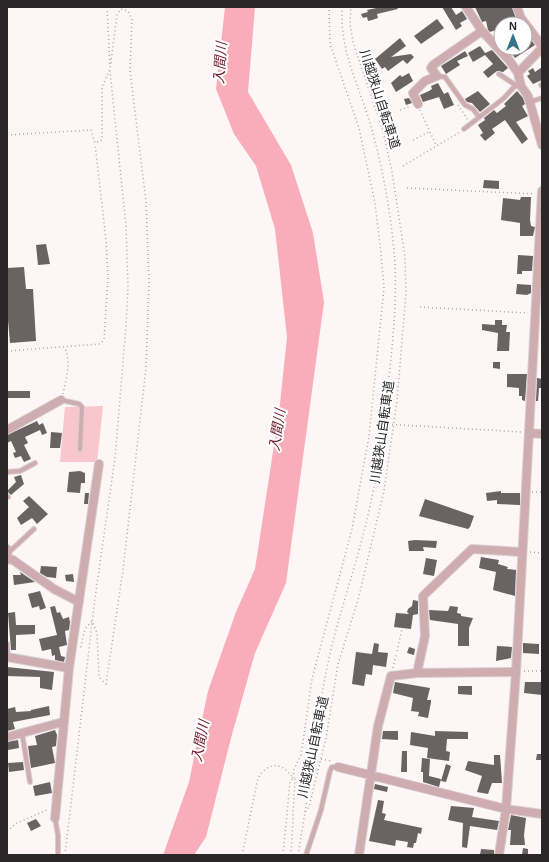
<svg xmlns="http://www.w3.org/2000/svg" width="549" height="862" font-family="Helvetica,'Noto Sans JP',sans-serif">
<rect width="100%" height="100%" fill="#fdf5f6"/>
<path fill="#f7c7cd" d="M103 406 97 462H60L65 407Z"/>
<path fill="#f8adb8" d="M225 7H255L248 92 291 165 313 233 324 302 286 583 255 653 231 738 206 837 194 855H163L189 782 208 691 236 612 255 569 279 413 287 337 275 229 256 166 234 134 216 89Z"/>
<path fill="#696363" d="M381 7H397L398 9 377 14 378 18 372 20 368 21 367 17 363 18 361 14 368 12 367 10Z
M442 7H451L456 15 462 11 467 19 460 23 462 26 456 30Z
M475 7H512L519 24H501V37L496 30 490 32 488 30 486 21 482 22Z
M437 19 444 28 421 44 414 36Z
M525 32 535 45 515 58 508 48H525Z
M400 38 406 46 391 57 411 54 414 57 407 64 403 60 388 71 385 67 382 69 375 59Z
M480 46 485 53 492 50 508 68 503 72 497 71 488 78 483 72 493 64 485 55 473 62 468 53Z
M465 51 468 56 457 61 460 65 446 74 441 66Z
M542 67V80L533 84 527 76 530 74 528 71 533 68 535 72Z
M409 73 413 81 396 92 391 83 400 75 402 77Z
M438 83 444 94 448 92 454 105 444 109 439 97 423 102 420 95 429 91 432 89 431 86Z
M478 91 490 104 480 112 472 103 467 102 465 99Z
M517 91 523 98 525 104 522 106 528 116 516 122 528 139 522 144 505 120 492 129 495 133 485 141 480 135 483 133 478 125 485 120 484 118 494 110 497 113 506 106 504 104Z
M409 98 412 103 406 105 404 99Z
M484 180 499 181V189L483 188Z
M521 197H531L530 220 531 226 535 227 533 236H520V223L501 220 503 198 520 200Z
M46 244 50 264 38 265 36 245Z
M518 255 533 256 532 271H522V274H517Z
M24 267 26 289H33L36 341 10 343 7 309V268Z
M517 284 531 285V293L527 295 516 294Z
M495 320H502V325H507L506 332H510L509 351H497L498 333 482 330V324L495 325Z
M493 362H500V369L493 368Z
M507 374H527L525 401 522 400V396H519V388L507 387Z
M537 378 542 379V388H539L538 401H536Z
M7 391H30V398H7Z
M37 421 39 425 43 423 47 433 42 435 40 430 25 437 28 443 24 445 31 459 24 462 21 456 15 458 13 453 16 452 11 441 7 443V435Z
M51 432 62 433 60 448H50Z
M80 471 85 473V483H81L80 493 67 492 69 472Z
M21 475 24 484 11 495 7 491 16 482 14 477Z
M501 491V493H520V505L497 504V500L487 501 486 493Z
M85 493H89L88 504H84Z
M29 496 48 514 37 524 32 518 21 525 17 518 29 507 23 501Z
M425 499 474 516 470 527 468 529 419 516Z
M415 540 437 541 436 548 423 547 424 551H409L408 541Z
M481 557 499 560 498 564 508 567 507 569 516 570 515 596 493 590 496 572 479 568Z
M426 558 437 560 434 576 423 574Z
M41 566 57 567 56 578 47 577 40 573Z
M20 572 35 582 14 585 13 575H21Z
M73 574 74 582 66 581 65 575Z
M40 591 46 608 40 610 39 606 32 608 28 594Z
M413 600 418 601V614L413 615 411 629 394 627 396 613 409 614 407 612 408 609 412 606Z
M55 606 57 613 60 612 63 619 69 617 70 622 69 630 65 631 67 645 59 647 61 656 65 657 64 662 55 660V655L52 656 51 649 42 651 39 639 57 635 50 607Z
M450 606 458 607 457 613 461 614V616L473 618 469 628V646H458V624L430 620 429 610 448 611Z
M15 612 16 625H35V634L16 635V650H11L8 613Z
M374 643 379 644 378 652 388 653 386 667 373 665 372 675 366 674 364 686 352 684 356 652 372 654Z
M523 643 539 644V654L523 653Z
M497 646 512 647 511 658 496 661Z
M409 647 415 649 414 655 407 653Z
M7 667 54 672 52 690 40 688V677L7 676Z
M395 682 430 688 427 700H431V702L428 718 418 716 419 712 411 711 413 698 393 693Z
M525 682H542V695L524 693Z
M458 686H472V695L458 694Z
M49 706 50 715 13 722 15 729 7 731V709L15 707 16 712 31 711V710Z
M55 730 57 735 56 746 52 747 55 763 31 768 28 746 37 745 35 736Z
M383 731H398V740L382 739Z
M435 731 468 732V739H447L446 751 450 752 449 761 427 758 428 748 410 745 411 732 435 736Z
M18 740 19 748 8 750 7 742Z
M402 751H407V772H401Z
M537 754H542V760H536Z
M494 755H500L502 783H492L488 794 477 792 482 776 465 770 468 761 494 765Z
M422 758 430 759 429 776 441 779 439 787 423 782V772H421Z
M23 762 24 770 9 772 8 763Z
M446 764 451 766 446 782 441 781Z
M50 782 52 793 35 796 33 786Z
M375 784 388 787 387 792 374 789Z
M378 800 384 801 382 813 386 814 384 820 422 828 421 834 418 833 416 843H414L413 848 407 847 408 842 396 840 395 846 369 841Z
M451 806 474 808 472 817 499 821 497 830 470 826 467 848 462 847 463 823 448 820Z
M511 815 526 818 524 835 525 845H510L511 830H508Z
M36 819 41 826 31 831 27 823Z
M523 848 528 849V855H522Z
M481 849 494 850V855H480Z"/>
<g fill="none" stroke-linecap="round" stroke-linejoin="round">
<g stroke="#d7d0d1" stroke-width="6">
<path id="service" d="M499 74 517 86
M437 76 445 77 465 105 473 109 479 117
M541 85 542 86
M530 102 542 98
M464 129 504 98 515 86
M61 400 79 404 82 407 80 449
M7 472 20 471 35 463
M7 496 8 497
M8 553 34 529
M7 644 8 657
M22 733 30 782
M55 818 58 835V855
M306 855 321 810 330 771 332 767H338"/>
</g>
<g stroke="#d7d0d1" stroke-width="10">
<path id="minor" d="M466 7 482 31 509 60 518 73 521 86 528 96 542 145
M517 7 521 18 542 46
M518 73 542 48
M418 104 413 93 425 81 437 76 431 68 433 65 482 31
M7 430 61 400
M529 433 542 434
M7 549 8 559
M7 559 13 560 54 589 79 602
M7 657 69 668
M417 673 425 636 423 596 472 549 522 552
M7 737 63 722
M338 767 506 809 542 814
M55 818 69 668 99 464
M359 855 378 726 391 676 417 673 516 672
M499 855 506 809 516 672 542 191"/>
</g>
<path stroke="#aca6a7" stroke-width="1.5" stroke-dasharray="1 3" stroke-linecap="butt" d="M107 7 110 67
M458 105 468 120
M400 110 411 106
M420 110 436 145
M7 135 91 130 95 143 102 140V87L110 69 117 15 121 9 128 11 132 19 130 71 146 201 149 282 146 368 123 570 106 684 99 677 97 633 92 621 85 629 80 650
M413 140 429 132
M403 166 460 132
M407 188 535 194
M420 307 528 313
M7 351 100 344 104 340 108 277 106 240 95 144
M63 394C66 379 72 361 64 347
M384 424 521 432
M532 492H542
M530 552 542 553
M397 651 402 629
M393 668 396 654
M524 671H542
M321 759 331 761
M293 778 294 769 301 755 312 679 352 529 369 436 384 288 381 254 375 203 359 128 330 44 329 7
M305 812C314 755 319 697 333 641 345 596 360 552 370 506 379 467 383 427 388 388 392 347 397 306 395 264 392 220 384 173 372 130 360 86 340 55 342 7
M7 831 17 823 49 809
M65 855 95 598 115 458 126 326 128 287 126 226 110 71
M242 855 258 778C269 761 282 762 293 778
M283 855 290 782 293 778 295 779 291 855
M298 855 305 812 309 807 326 738 338 664 358 600 384 491 397 401 406 294 405 257 392 172 383 131 353 42 350 24 351 7"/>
<use href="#service" stroke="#ceacb0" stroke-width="4"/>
<use href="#minor" stroke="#ceacb0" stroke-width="8"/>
</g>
<g text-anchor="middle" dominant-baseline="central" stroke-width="4" stroke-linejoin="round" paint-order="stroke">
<g font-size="13" fill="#2a2728" stroke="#fff">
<text transform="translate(380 99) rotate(72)">川越狭山自転車道</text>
<text transform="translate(382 432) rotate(-82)">川越狭山自転車道</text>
<text transform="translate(313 747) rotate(-78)">川越狭山自転車道</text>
</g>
<g font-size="14" font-style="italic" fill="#6d182e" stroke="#fff">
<text transform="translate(220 63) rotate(-86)">入間川</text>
<text transform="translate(277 430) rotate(-81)">入間川</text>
<text transform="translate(200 741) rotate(-79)">入間川</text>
</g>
</g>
<rect width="549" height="862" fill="none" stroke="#2a2728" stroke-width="16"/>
<g transform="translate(513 36)"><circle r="19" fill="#ffffff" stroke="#aaa9a9"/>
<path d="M0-3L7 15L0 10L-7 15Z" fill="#347488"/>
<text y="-6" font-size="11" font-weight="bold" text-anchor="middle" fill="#2a2728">N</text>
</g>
</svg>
